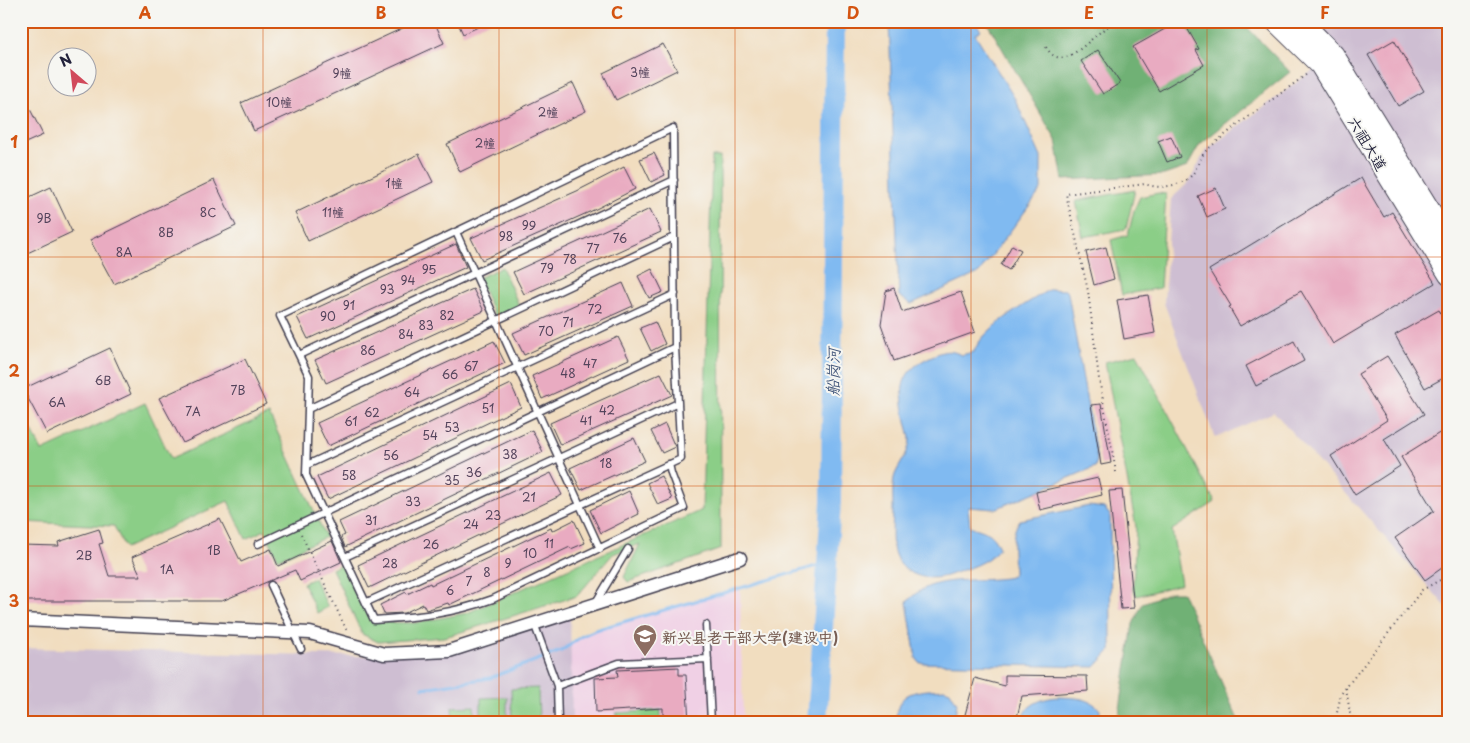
<svg xmlns="http://www.w3.org/2000/svg" width="1470" height="743" font-family="'Playpen Sans','LXGW WenKai TC',sans-serif">
<rect width="100%" height="100%" fill="#f6f6f2"/>
<filter id="ink" filterUnits="userSpaceOnUse"><feTurbulence type="fractalNoise" baseFrequency=".02" numOctaves="2"/><feDisplacementMap in="SourceGraphic" scale="10" xChannelSelector="R" yChannelSelector="G"/><feConvolveMatrix kernelMatrix="1 2 1 2 8 2 1 2 1" color-interpolation-filters="sRGB"/></filter>
<filter id="wash" filterUnits="userSpaceOnUse"><feTurbulence type="fractalNoise" baseFrequency=".0096" numOctaves="4" result="noise"/><feDisplacementMap in="SourceGraphic" scale="20" xChannelSelector="R" yChannelSelector="G"/><feGaussianBlur stdDeviation="1.12" result="paint"/><feColorMatrix in="noise" values="0 0 0 0 0 0 0 0 0 0 0 0 0 0 0 0 0 1.4 0 .05"/><feComposite in="paint" operator="in"/></filter>
<g filter="url(#wash)">
<rect width="100%" height="100%" fill="#f1ddbf"/>
<path fill="#f0d0e5" d="M740 587 743 722H444L582 636 622 621Z"/>
<path fill="#cebed2" d="M1295 21H1449V610L1274 412 1215 438 1164 303 1171 199 1189 182 1205 151 1320 65Z
M570 611 572 722H21V648L359 656 449 651Z"/>
<path fill="#8bce87" stroke="#567861" d="M712 157H720L721 549 628 582 624 577 640 544 613 554 577 596 445 637 378 642 362 634 332 569 345 563 374 622 414 623 467 613 702 510Z
M1135 190 1126 229 1083 237 1076 201Z
M1158 193 1166 194 1160 288 1122 295 1111 240 1128 235 1134 210 1140 197Z
M502 267 520 308 496 319 478 278Z
M1137 354 1215 502 1172 530 1181 584 1137 596 1133 590 1136 527 1105 362Z
M145 403 171 459 269 414 326 537 278 559 265 530 246 539 228 501 125 548 114 526 21 522V408L42 451Z
M314 578 328 607 317 613 303 583Z
M538 688 539 722H512L511 689Z
M507 697V722H481V698Z
M474 706 475 722H453L452 707Z
M661 710V722H616V713Z"/>
<path fill="#70b174" stroke="#496a58" d="M986 21H1241L1290 72 1200 144 1187 167 1164 175 1063 180 1056 140Z
M1171 592H1182L1239 722H1118L1133 624 1143 603Z"/>
<path fill="#80baf1" stroke="#516e96" d="M889 21H974L981 30 975 34 1015 99 1041 157V190L979 273 911 304 899 296Z
M1050 289 1065 290 1068 293 1097 460 1095 467 995 509 968 507 970 526C986 533 992 530 999 548 989 563 965 569 949 575 926 583 897 574 893 547 891 535 893 521 893 509 893 499 892 488 894 478 896 468 909 455 910 440 910 434 907 427 906 421 899 389 899 371 932 356 943 351 950 349 961 355L974 352C981 329 1029 302 1050 289Z
M1089 506 1104 508 1110 515 1111 650 1095 667 920 663 916 658 907 602C932 572 976 584 1011 577L1014 573C1014 556 1009 535 1020 520Z
M944 689 950 691 957 703 954 722H896C896 689 917 691 944 689Z
M1059 697C1075 698 1090 697 1100 710L1099 722H1021C1025 704 1042 698 1059 697Z"/>
<g fill="none" stroke-linecap="round" stroke-linejoin="round">
<path stroke="#80baf1" stroke-width="3" d="M423 688 490 678 561 651 582 636 595 630 827 563"/>
<path stroke="#80baf1" stroke-width="20" d="M817 722 831 502 835 21"/>
</g>
<g id="blocks">
<path fill="#e9abc1" d="M418 21H434L444 43 254 131 241 103Z
M457 21H491L463 34Z
M1179 21H1183L1199 49 1196 50 1204 65 1159 91 1133 47Z
M1394 40 1424 91 1398 106 1368 55Z
M663 44 677 70 616 100 603 73Z
M1098 50 1120 83 1103 94 1081 61Z
M573 83 586 111 460 172 447 144Z
M30 109 43 135 21 145V112Z
M1171 136 1180 157 1167 162 1158 141Z
M654 153 665 175 651 182 640 159Z
M419 154 433 182 308 241 295 213Z
M624 167 635 189 596 209 482 260 471 238 577 191Z
M1361 178 1384 217 1392 212 1435 283 1333 344 1301 291 1240 326 1229 307 1231 306 1209 270Z
M214 180 236 226 114 284 90 240Z
M51 187 72 232 21 256V201Z
M1216 188 1225 209 1207 217 1198 196Z
M650 209 661 232 524 294 513 272Z
M456 244 466 267 308 339 297 317Z
M1012 245 1021 250 1009 270 1001 265Z
M1106 247 1114 279 1094 285 1086 252Z
M652 269 663 292 649 298 638 276Z
M623 283 633 306 524 355 513 333Z
M894 288 902 312 961 292 975 332 894 361 881 324 886 291Z
M473 289 484 311 326 383 315 360Z
M1148 295 1155 333 1124 339 1117 300Z
M1439 310 1449 327V375L1425 388 1395 335Z
M655 322 665 344 651 351 640 328Z
M618 337 629 359 542 399 532 376Z
M494 341 505 363 328 446 317 423Z
M1294 341 1304 361 1256 386 1246 366Z
M110 348 131 394 47 434 23 389Z
M1387 356 1424 414 1384 439 1400 466 1355 495 1331 456 1387 420 1358 374Z
M245 359 266 404 183 443 159 398Z
M661 373 672 395 560 445 550 423Z
M511 384 521 407 328 499 317 477Z
M1101 404 1111 463 1101 465 1091 405Z
M665 424 675 447 662 453 651 431Z
M1449 427V563L1425 580 1395 538 1434 511 1401 457Z
M532 430 543 452 345 547 341 537 345 535 339 522Z
M634 438 645 461 581 490 570 468Z
M551 473 562 495 369 588 358 565Z
M661 476 672 499 658 505 647 483Z
M1098 478 1102 495 1040 510 1036 492Z
M1122 490 1134 608 1121 609 1109 491Z
M629 491 639 514 601 533 590 510Z
M220 519 241 562 271 549 278 566 332 541 341 562 300 581 295 570 222 601H21V545L59 546 58 542 99 529 103 543 99 544 109 576H141L132 557Z
M574 520 585 543 571 549 570 547 449 605 448 603 426 610 423 604 404 613 384 614 380 605 406 592 407 594 430 583 431 585 551 528 552 531Z
M679 667V675H686L689 722H663V708L596 712 595 678 618 677 617 670Z
M1005 675 1087 676 1088 691 1022 696 1016 722H963L975 678 1005 686Z"/>
</g>
</g>
<g filter="url(#ink)">
<use href="#blocks" fill-opacity="0" stroke="#413e4f" stroke-width="1"/>
<g fill="none" stroke-linecap="round" stroke-linejoin="round">
<g stroke="#413e4f" stroke-width="9">
<path id="service" d="M456 232 600 549
M299 355 674 180
M308 409 674 237
M307 465 675 294
M258 544 675 347
M345 557 678 403
M271 585 301 649
M367 602 681 459 675 347 673 128 280 316 309 376 306 475 374 620C417 617 452 614 493 599L684 508 671 473 669 464
M596 602 628 549
M534 623 557 686 558 722
M706 625 711 722
M557 686 619 663 708 659"/>
</g>
<g stroke="#413e4f" stroke-width="15">
<path id="minor" d="M21 620 310 633 384 654 449 651 740 558"/>
</g>
<g stroke="#413e4f" stroke-width="22">
<path id="primary" d="M1275 21 1320 65 1449 275
M1301 21 1334 55 1449 241"/>
</g>
<path stroke="#413e4f" stroke-width="2" stroke-dasharray="1 4" stroke-linecap="butt" d="M1046 47C1063 77 1091 35 1109 26 1117 22 1125 25 1132 21
M1116 472 1099 379 1088 291 1066 194 1145 184C1159 189 1172 187 1186 180 1198 173 1198 157 1208 149 1239 122 1274 99 1307 74
M301 534 347 631
M1346 688 1350 713 1355 722
M1335 722 1341 694 1422 590 1449 575"/>
<use href="#service" stroke="#fff" stroke-width="6"/>
<use href="#minor" stroke="#fff" stroke-width="12"/>
<use href="#primary" stroke="#fff" stroke-width="20"/>
</g>
</g>
<path fill="none" stroke="#d45411" stroke-width="1" stroke-opacity="0.55" d="M263 21V722M499 21V722M735 21V722M971 21V722M1207 21V722M21 257H1449M21 486H1449"/>
<defs>
<g id="school-pin" transform="scale(1.25)"><path d="M0 17L-7.5 6A9.5 9.5 0 1 1 7.5 6Z" fill="#8d6e63" stroke="#f6f6f2"/><path d="M0-5L7-2L0 1L-7-2ZM-4 1L0 2.5L4 1V4Q0 6-4 4Z" fill="#fff"/></g>
</defs>
<g fill-rule="evenodd">
<use href="#school-pin" x="645" y="636"/>
</g>
<g text-anchor="middle" dominant-baseline="central" stroke-width="4" stroke-linejoin="round" paint-order="stroke">
<g font-size="12" fill="#54445c">
<text x="640" y="72">3幢</text>
<text x="342" y="73">9幢</text>
<text x="279" y="102">10幢</text>
<text x="548" y="112">2幢</text>
<text x="485" y="143">2幢</text>
<text x="394" y="183">1幢</text>
<text x="208" y="212">8C</text>
<text x="333" y="212">11幢</text>
<text x="44" y="218">9B</text>
<text x="529" y="225">99</text>
<text x="166" y="232">8B</text>
<text x="506" y="236">98</text>
<text x="620" y="238">76</text>
<text x="593" y="248">77</text>
<text x="124" y="252">8A</text>
<text x="570" y="259">78</text>
<text x="547" y="268">79</text>
<text x="429" y="269">95</text>
<text x="408" y="280">94</text>
<text x="387" y="289">93</text>
<text x="349" y="305">91</text>
<text x="595" y="309">72</text>
<text x="447" y="315">82</text>
<text x="328" y="316">90</text>
<text x="568" y="322">71</text>
<text x="426" y="325">83</text>
<text x="546" y="331">70</text>
<text x="406" y="334">84</text>
<text x="368" y="350">86</text>
<text x="590" y="363">47</text>
<text x="471" y="366">67</text>
<text x="568" y="373">48</text>
<text x="450" y="374">66</text>
<text x="103" y="380">6B</text>
<text x="238" y="390">7B</text>
<text x="412" y="392">64</text>
<text x="57" y="402">6A</text>
<text x="488" y="408">51</text>
<text x="607" y="410">42</text>
<text x="193" y="411">7A</text>
<text x="372" y="412">62</text>
<text x="586" y="420">41</text>
<text x="351" y="421">61</text>
<text x="452" y="427">53</text>
<text x="430" y="435">54</text>
<text x="510" y="454">38</text>
<text x="391" y="455">56</text>
<text x="606" y="463">18</text>
<text x="474" y="472">36</text>
<text x="349" y="475">58</text>
<text x="452" y="480">35</text>
<text x="529" y="497">21</text>
<text x="413" y="501">33</text>
<text x="493" y="515">23</text>
<text x="371" y="520">31</text>
<text x="471" y="524">24</text>
<text x="549" y="543">11</text>
<text x="431" y="544">26</text>
<text x="214" y="550">1B</text>
<text x="530" y="553">10</text>
<text x="84" y="555">2B</text>
<text x="390" y="563">28</text>
<text x="508" y="563">9</text>
<text x="167" y="569">1A</text>
<text x="487" y="572">8</text>
<text x="469" y="581">7</text>
<text x="450" y="590">6</text>
</g>
<g font-size="15" fill="#22223b" stroke="#f6f6f2">
<text transform="translate(1368 143) rotate(59)">六祖大道</text>
</g>
<g font-size="15" font-weight="bold" fill="#785e54" stroke="#f6f6f2" text-anchor="start">
<text x="662" y="636">新兴县老干部大学(建设中)</text>
</g>
<g font-size="16" font-style="italic" fill="#43577b" stroke="#f6f6f2">
<text transform="translate(832 372) rotate(-89)">船岗河</text>
</g>
</g>
<rect width="1470" height="743" fill="none" stroke="#f6f6f2" stroke-width="55"/>
<g transform="translate(72 72) rotate(332)"><circle r="24" fill="#f6f6f2" stroke="#a1a1a9"/>
<path d="M0-4L9 19L0 12L-9 19Z" fill="#d1495b"/>
<text y="-8" font-size="14" font-weight="bold" text-anchor="middle" fill="#22223b">N</text>
</g>
<rect x="28" y="28" width="1414" height="688" fill="none" stroke="#d45411" stroke-width="2"/>
<g font-size="16" text-anchor="middle" font-weight="bold" fill="#d45411">
<text x="145" y="19">A</text>
<text x="381" y="19">B</text>
<text x="617" y="19">C</text>
<text x="853" y="19">D</text>
<text x="1089" y="19">E</text>
<text x="1325" y="19">F</text>
<text x="14" y="148">1</text>
<text x="14" y="377">2</text>
<text x="14" y="607">3</text>
</g>
</svg>
